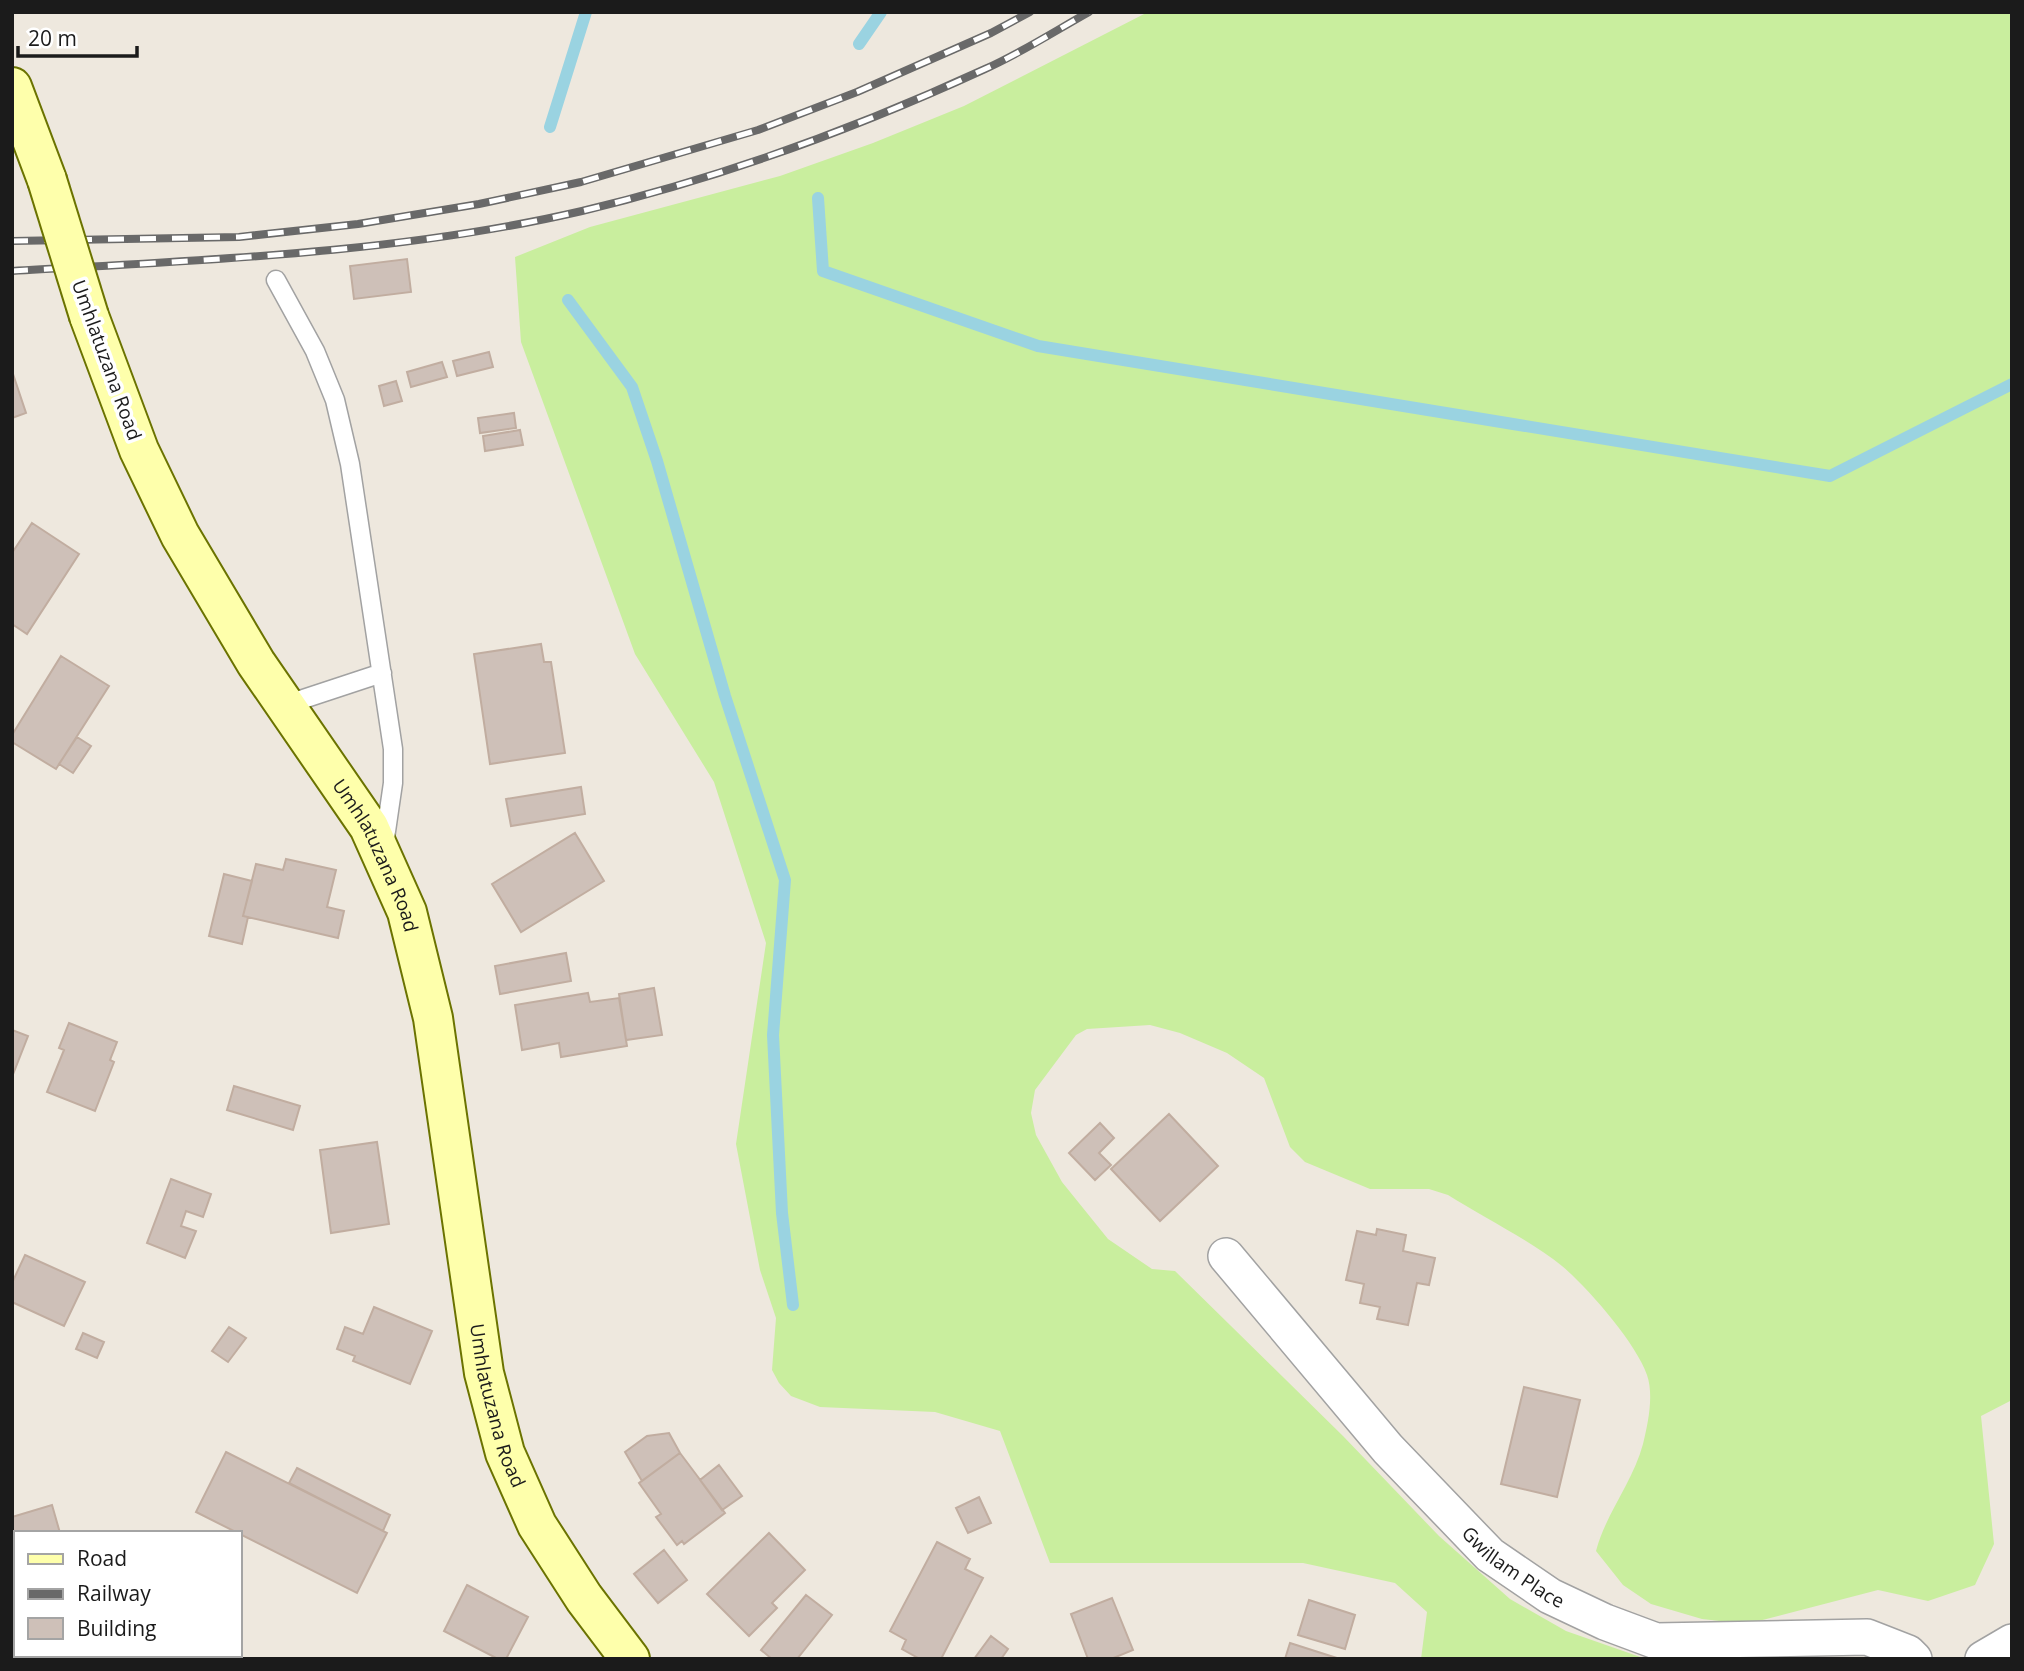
<svg xmlns="http://www.w3.org/2000/svg" width="2024" height="1671" font-family="'Open Sans',sans-serif">
<rect width="100%" height="100%" fill="#eee8de"/>
<path fill="#c9ee9e" d="M1148 12H2012V1400L1981 1416 1994 1544 1975 1585 1928 1601 1878 1590 1747 1624 1702 1619 1651 1604 1623 1585 1596 1551C1606 1513 1633 1482 1643 1444 1648 1424 1654 1395 1647 1375 1636 1343 1588 1288 1562 1266 1531 1241 1483 1217 1448 1195L1429 1189H1370L1305 1162 1290 1147 1264 1078 1227 1053 1180 1033 1150 1025 1087 1029 1076 1035 1035 1090 1031 1113 1036 1135 1062 1182 1108 1239 1152 1269 1175 1271 1343 1436 1439 1536 1510 1599 1566 1631 1646 1659H1421L1427 1612 1395 1583 1303 1563H1050L1000 1431 935 1412 820 1407 791 1396 779 1383 772 1370 776 1318 760 1270 736 1144 766 943 714 782 635 654 521 342 515 257 590 227 780 176 873 143 964 106Z"/>
<g fill="none" stroke-linecap="round" stroke-linejoin="round">
<path stroke="#9ad3e1" stroke-width="12" d="M859 44 881 12
M550 127 586 12
M818 198 823 271 1038 346 1830 476 2012 384
M568 300 632 387 657 461 725 696 785 880 773 1035 782 1213 793 1305"/>
</g>
<path fill="#cec0b8" stroke="#c1ada0" stroke-width="2" d="M407 259 411 292 354 299 350 266Z
M489 352 493 367 457 376 453 361Z
M442 362 447 377 411 387 407 372Z
M12 371 26 413 12 418Z
M396 381 402 401 384 406 379 386Z
M514 413 516 428 480 433 478 418Z
M520 430 523 445 485 451 483 436Z
M32 523 79 554 27 634 12 624V553Z
M541 644 544 662H551L565 753 490 764 474 654Z
M61 656 109 686 56 769 12 742V735Z
M77 737 91 746 73 773 59 764Z
M581 787 585 814 511 826 506 799Z
M575 833 604 881 521 932 492 884Z
M286 859 336 870 327 907 344 911 338 938 243 916 256 864 283 870Z
M224 874 252 881 243 916 248 917 242 944 209 936Z
M566 953 571 981 500 994 495 966Z
M654 988 662 1035 626 1040 619 994Z
M588 993 590 1002 619 998 627 1046 561 1057 559 1043 522 1050 515 1005Z
M69 1023 117 1042 110 1060 114 1062 95 1111 47 1092 64 1050 59 1048Z
M12 1030 28 1036 12 1077Z
M234 1086 300 1106 293 1130 227 1110Z
M1169 1114 1218 1166 1160 1221 1111 1169Z
M1100 1123 1114 1138 1099 1153 1111 1165 1095 1180 1069 1153Z
M377 1142 389 1224 331 1233 320 1150Z
M171 1179 211 1194 203 1217 186 1211 181 1226 196 1231 185 1258 147 1243Z
M1377 1229 1406 1235 1403 1251 1435 1258 1429 1285 1417 1283 1408 1325 1377 1319 1380 1307 1360 1303 1364 1284 1346 1280 1357 1231 1376 1235Z
M25 1255 85 1282 64 1326 12 1302V1283Z
M374 1307 432 1331 410 1384 353 1361 355 1356 337 1349 345 1327 363 1334Z
M229 1327 246 1338 228 1362 212 1351Z
M83 1333 104 1342 97 1358 76 1349Z
M1524 1387 1580 1400 1557 1497 1501 1484Z
M669 1433 680 1453 642 1481 625 1452 647 1436Z
M226 1452 387 1533 357 1593 196 1512Z
M680 1453 725 1513 684 1544 682 1541 677 1545 656 1517 661 1514 639 1483Z
M719 1465 742 1496 722 1510 700 1480Z
M297 1468 390 1515 383 1531 289 1483Z
M979 1497 991 1523 968 1533 956 1508Z
M52 1505 60 1533H16V1570L12 1571V1517Z
M769 1533 805 1570 772 1603 777 1608 749 1636 707 1594Z
M937 1542 970 1559 965 1569 983 1578 941 1659H920L902 1649 906 1640 890 1631Z
M664 1550 687 1580 658 1603 634 1574Z
M467 1585 528 1617 506 1659H498L444 1631Z
M806 1595 832 1615 797 1659H772L761 1650Z
M1112 1598 1133 1650 1111 1659H1088L1071 1614Z
M1309 1600 1355 1615 1345 1649 1298 1635Z
M16 1627V1655H59L56 1659H12V1632Z
M991 1636 1008 1649 1001 1659H974Z
M1290 1643 1340 1659H1285Z
M128 1655H157L152 1659H131Z
M184 1655H225L222 1659H189Z"/>
<g fill="none" stroke-linecap="round" stroke-linejoin="round">
<g stroke="#a2a2a2" stroke-width="21">
<path id="lane" d="M276 280 315 351 335 400 350 464 393 749V783L384 845
M285 705 382 673"/>
</g>
<g stroke="#a2a2a2" stroke-width="38">
<g id="street">
<path id="s1" d="M1226 1256 1388 1449 1490 1555 1550 1596 1605 1622 1656 1641 1867 1637 1908 1653 1914 1659"/>
<path d="M1983 1659 2012 1642"/>
</g>
</g>
<g stroke="#6b7300" stroke-width="42">
<g id="secondary">
<path d="M12 87 47 180"/>
<path id="s2" d="M89 316 139 450 180 535 256 663 369 827 407 912 433 1018 484 1373 505 1453 537 1525 584 1598 630 1659"/>
</g>
</g>
<use href="#lane" stroke="#fff" stroke-width="18"/>
<use href="#street" stroke="#fff" stroke-width="35"/>
<use href="#secondary" stroke="#feffab" stroke-width="38"/>
<g stroke="#696969" stroke-width="8">
<path id="rail" d="M12 241 239 237 358 224 479 204 581 182 758 130 857 92 991 33 1030 12
M12 271C202 260 396 254 582 211 720 178 857 128 985 69 1021 53 1055 31 1089 12"/>
</g>
<use href="#rail" stroke="#fff" stroke-width="5" stroke-dasharray="16" stroke-linecap="butt"/>
<g stroke="#6b7300" stroke-width="42" stroke-linecap="butt">
<path id="secondary-bridge" d="M47 180 89 316"/>
</g>
<use href="#secondary-bridge" stroke="#feffab" stroke-width="38"/>
</g>
<g text-anchor="middle" dominant-baseline="central" stroke-width="7" stroke-linejoin="round" paint-order="stroke">
<g font-size="19" fill="#1b1b1b" stroke="#fff">
<text transform="translate(107 360) rotate(70)">Umhlatuzana Road</text>
<text stroke="none"><textPath href="#s2" startOffset="614">Umhlatuzana Road</textPath></text>
<text stroke="none"><textPath href="#s2" startOffset="1181">Umhlatuzana Road</textPath></text>
<text stroke="none"><textPath href="#s1" startOffset="425">Gwillam Place</textPath></text>
</g>
</g>
<rect width="2024" height="1671" fill="none" stroke="#1b1b1b" stroke-width="28"/>
<rect x="14" y="1531" width="228" height="126" fill="#ffffff" stroke="#a4a4a4" stroke-width="2"/>
<rect x="28" y="1554" width="35" height="10" fill="#feffab" stroke="#a4a4a4" stroke-width="2"/>
<text x="77" y="1566" font-size="21" fill="#1b1b1b">Road</text>
<rect x="28" y="1589" width="35" height="10" fill="#696969" stroke="#a4a4a4" stroke-width="2"/>
<text x="77" y="1601" font-size="21" fill="#1b1b1b">Railway</text>
<rect x="28" y="1618" width="35" height="21" fill="#cec0b8" stroke="#a4a4a4" stroke-width="2"/>
<text x="77" y="1636" font-size="21" fill="#1b1b1b">Building</text>
<path d="M18 46v10h119v-10" fill="none" stroke="#1b1b1b" stroke-width="3.5"/>
<text x="28" y="46" font-size="21" fill="#1b1b1b" stroke="#ffffff" stroke-width="5" paint-order="stroke">20 m</text>
</svg>
